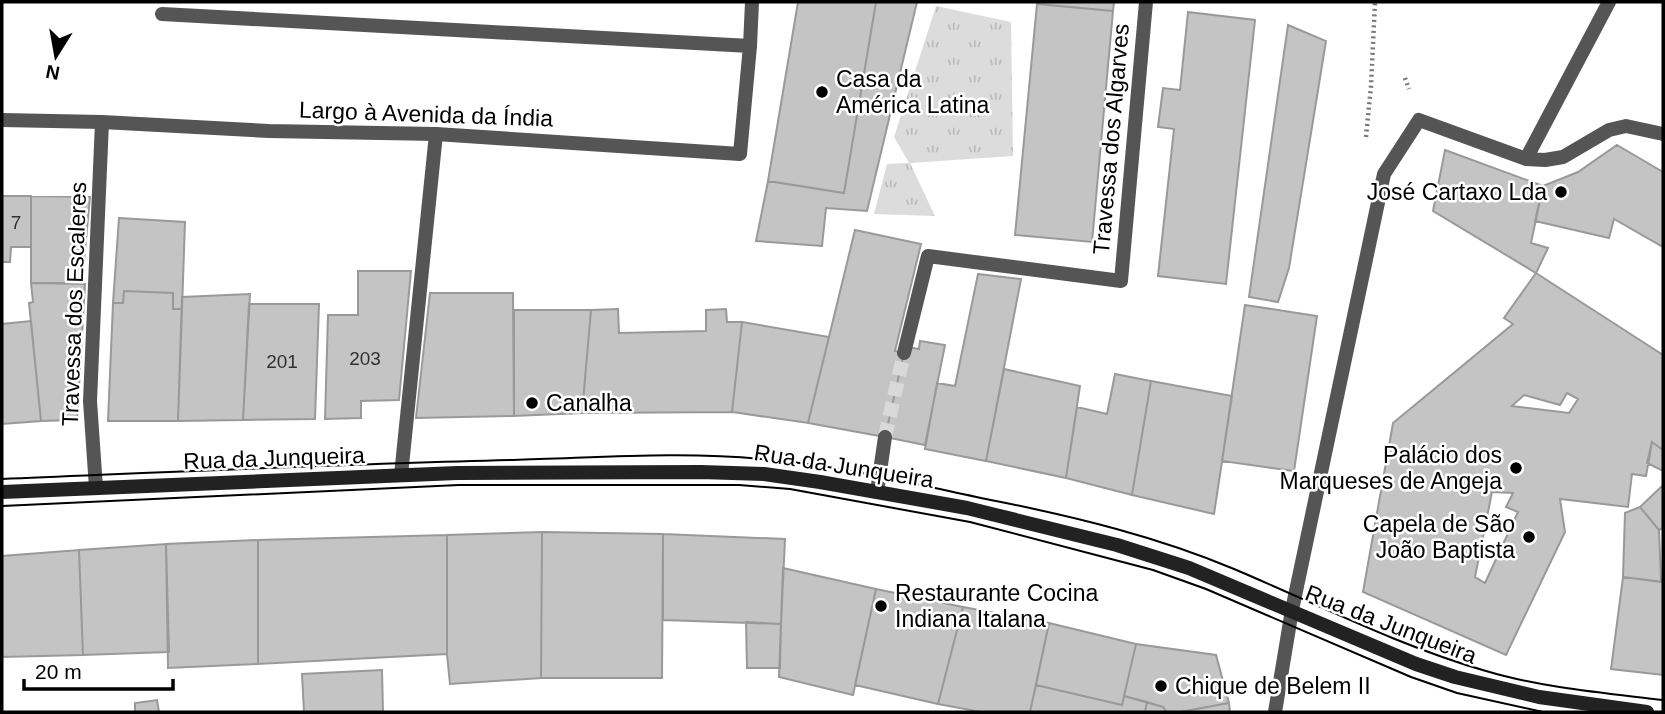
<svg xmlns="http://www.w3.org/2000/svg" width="1665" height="714" font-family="Arial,sans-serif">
<defs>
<pattern id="grass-tufts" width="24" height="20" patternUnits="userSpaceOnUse" patternTransform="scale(1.75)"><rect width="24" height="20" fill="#dcdcdc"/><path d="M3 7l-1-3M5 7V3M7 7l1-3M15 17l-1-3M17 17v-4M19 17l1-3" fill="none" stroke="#bbb"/></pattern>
</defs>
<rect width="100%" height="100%" fill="#fff"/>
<path fill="url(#grass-tufts)" d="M936 6 1011 22 1013 156 910 163 935 216 874 214 887 164 909 163 894 137Z"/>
<path fill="#c4c4c4" stroke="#999" stroke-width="2" fill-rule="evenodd" d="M798 2H876L844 193 768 181Z
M876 2H917L867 211 826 208 822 246 756 241 768 181 844 193Z
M1038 2H1114L1113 11 1037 4Z
M1037 4 1113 11 1092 242 1015 235Z
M1188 12 1255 20 1226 284 1158 276 1174 129 1158 127 1163 88 1180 90Z
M1288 25 1326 41 1289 268 1278 302 1249 297Z
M1617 145 1663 172V247L1614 219 1609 238 1535 221 1543 186 1578 172Z
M1445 150 1543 186 1531 243 1548 248 1536 273 1433 211Z
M2 196H31V247H11L10 262H2Z
M31 196 90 197 82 283H31Z
M119 218 185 222 182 309H173V293L124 291 123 303H113Z
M855 230 921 244 895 351 904 353 885 437 808 423Z
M358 271H411L399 400 361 401V418L325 419 328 315H358Z
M1536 273 1663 355V450L1652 442 1646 476 1632 474 1628 507 1560 499 1565 532 1506 655 1363 592 1393 423 1513 324 1504 318ZM1567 393 1578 399 1569 413 1512 406 1524 395 1560 405ZM1492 492 1513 493 1506 507 1518 512 1485 583 1475 577Z
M978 274 1021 279 986 461 925 449 937 383 955 386Z
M31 283 85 284 77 420 41 421 29 303 33 302Z
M124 291 173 293V309H182L178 421H108L113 303H123Z
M430 293H513L514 416 416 418Z
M250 294 243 420 178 421 182 297Z
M249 304H319L315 419 243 420Z
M1245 305 1317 316 1294 471 1222 461Z
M618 309 619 333 706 331V310L726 309 727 322H742L732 412 582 413 591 310Z
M514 310H591L582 413 514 416Z
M31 321 41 421 2 424V324Z
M742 322 829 337 808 423 732 412Z
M920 341 945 345 925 445 885 437 904 353 907 347 919 349Z
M1004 369 1080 386 1066 478 986 461Z
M1115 374 1151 381 1132 495 1066 478 1077 407 1107 414Z
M1151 381 1232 396 1214 514 1132 495Z
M1652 442 1663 450V471L1647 463Z
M1663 485V528L1659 530 1640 507Z
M1640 507 1659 530 1661 582 1623 577 1625 513Z
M542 532 541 678 450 684 447 654V535Z
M542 532 663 534 662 678H541Z
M663 534 785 539 781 624 663 620Z
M447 535V654L258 664V540Z
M258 540V664L168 668 166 544Z
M166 544 169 652 83 655 79 550Z
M79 550 83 655 2 657V556Z
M783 568 876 589 853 695 779 677Z
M1623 577 1663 582V675L1611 669Z
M876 589 963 607 938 704 855 685Z
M963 607 1049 623 1030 712H981L938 704Z
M746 622 781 624 780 668H747Z
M1049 623 1136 644 1122 705 1036 685Z
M1136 644 1216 655 1229 703 1180 712H1167L1163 707 1124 696Z
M382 670 383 712H304L302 674Z
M1036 685 1122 705 1124 696 1147 702 1145 712H1030Z
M157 700 159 712H135V703Z
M1147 702 1163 707 1167 712H1145Z
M1229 703 1230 712H1180Z"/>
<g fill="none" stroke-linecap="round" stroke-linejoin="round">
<path stroke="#d9d9d9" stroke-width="14" stroke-dasharray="14 7" stroke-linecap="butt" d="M885 437 904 353"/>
<path stroke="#777" stroke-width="4.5" stroke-dasharray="2 3.5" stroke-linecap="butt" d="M1405 78 1409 89
M1366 137 1371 86 1375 2"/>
<path stroke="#555" stroke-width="14" d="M162 14 750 46 752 2
M2 120 102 122 269 131 436 134 740 154 750 46"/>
<path stroke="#555" stroke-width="14" d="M1526 159 1609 2
M904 353 928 256 1121 281 1146 2
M401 475 436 134
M96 488 90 401 102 122
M877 492 885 437
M1275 712 1292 610 1384 174 1419 120 1526 159 1545 160 1563 157 1609 130 1626 126 1663 134"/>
<path stroke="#222" stroke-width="14" d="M2 492 457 473 701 472 764 474 820 482 967 508 1117 545 1189 568 1416 664 1455 677 1539 697 1647 712"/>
<path stroke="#000" stroke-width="2" d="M2 479C172 472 343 464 513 460 596 458 679 451 761 459 840 465 919 485 996 501 1076 517 1158 537 1234 569 1317 604 1399 646 1486 671 1543 688 1605 693 1663 700
M2 506 459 485H739L790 489 970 522 1153 570 1206 589 1411 677 1457 693 1543 712"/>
</g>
<g fill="#000" stroke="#fff" stroke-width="2.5">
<circle cx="822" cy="92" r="7"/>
<circle cx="1561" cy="192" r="7"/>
<circle cx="532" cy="403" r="7"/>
<circle cx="1516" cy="468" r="7"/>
<circle cx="1529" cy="537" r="7"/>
<circle cx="881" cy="606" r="7"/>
<circle cx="1161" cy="686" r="7"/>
</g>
<g text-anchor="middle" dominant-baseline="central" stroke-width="5" stroke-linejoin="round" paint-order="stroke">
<g font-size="19" fill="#313131">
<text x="16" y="222">7</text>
<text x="365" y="358">203</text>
<text x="282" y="361">201</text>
</g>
<g font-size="23" fill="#000" stroke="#fff" text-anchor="start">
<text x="836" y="79">Casa da<tspan x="836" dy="26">América Latina</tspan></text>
<text x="1547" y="192" text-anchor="end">José Cartaxo Lda</text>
<text x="546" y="403">Canalha</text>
<text x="1502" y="455" text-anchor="end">Palácio dos<tspan x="1502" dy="26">Marqueses de Angeja</tspan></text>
<text x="1515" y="524" text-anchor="end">Capela de São<tspan x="1515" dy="26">João Baptista</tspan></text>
<text x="895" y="593">Restaurante Cocina<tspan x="895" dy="26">Indiana Italana</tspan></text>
<text x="1175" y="686">Chique de Belem II</text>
</g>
<g font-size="23" fill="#000" stroke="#fff">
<text transform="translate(426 114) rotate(2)">Largo à Avenida da Índia</text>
<text transform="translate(1111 139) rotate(-85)">Travessa dos Algarves</text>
<text transform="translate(74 304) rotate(-88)">Travessa dos Escaleres</text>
<text transform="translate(274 458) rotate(-2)">Rua da Junqueira</text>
<text transform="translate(844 466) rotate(9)">Rua da Junqueira</text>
<text transform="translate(1391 624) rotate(21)">Rua da Junqueira</text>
</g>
</g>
<rect width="1665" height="714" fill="none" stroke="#000000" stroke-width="7"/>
<g transform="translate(56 56) rotate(191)" stroke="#ffffff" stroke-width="5" paint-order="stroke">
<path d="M0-5L12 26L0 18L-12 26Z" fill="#000000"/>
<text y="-10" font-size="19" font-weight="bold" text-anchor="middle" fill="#000000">N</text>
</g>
<path d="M24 679v10h149v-10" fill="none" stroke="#000000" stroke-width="3.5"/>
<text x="35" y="679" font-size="21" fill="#000000" stroke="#ffffff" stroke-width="5" paint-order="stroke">20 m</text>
</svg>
